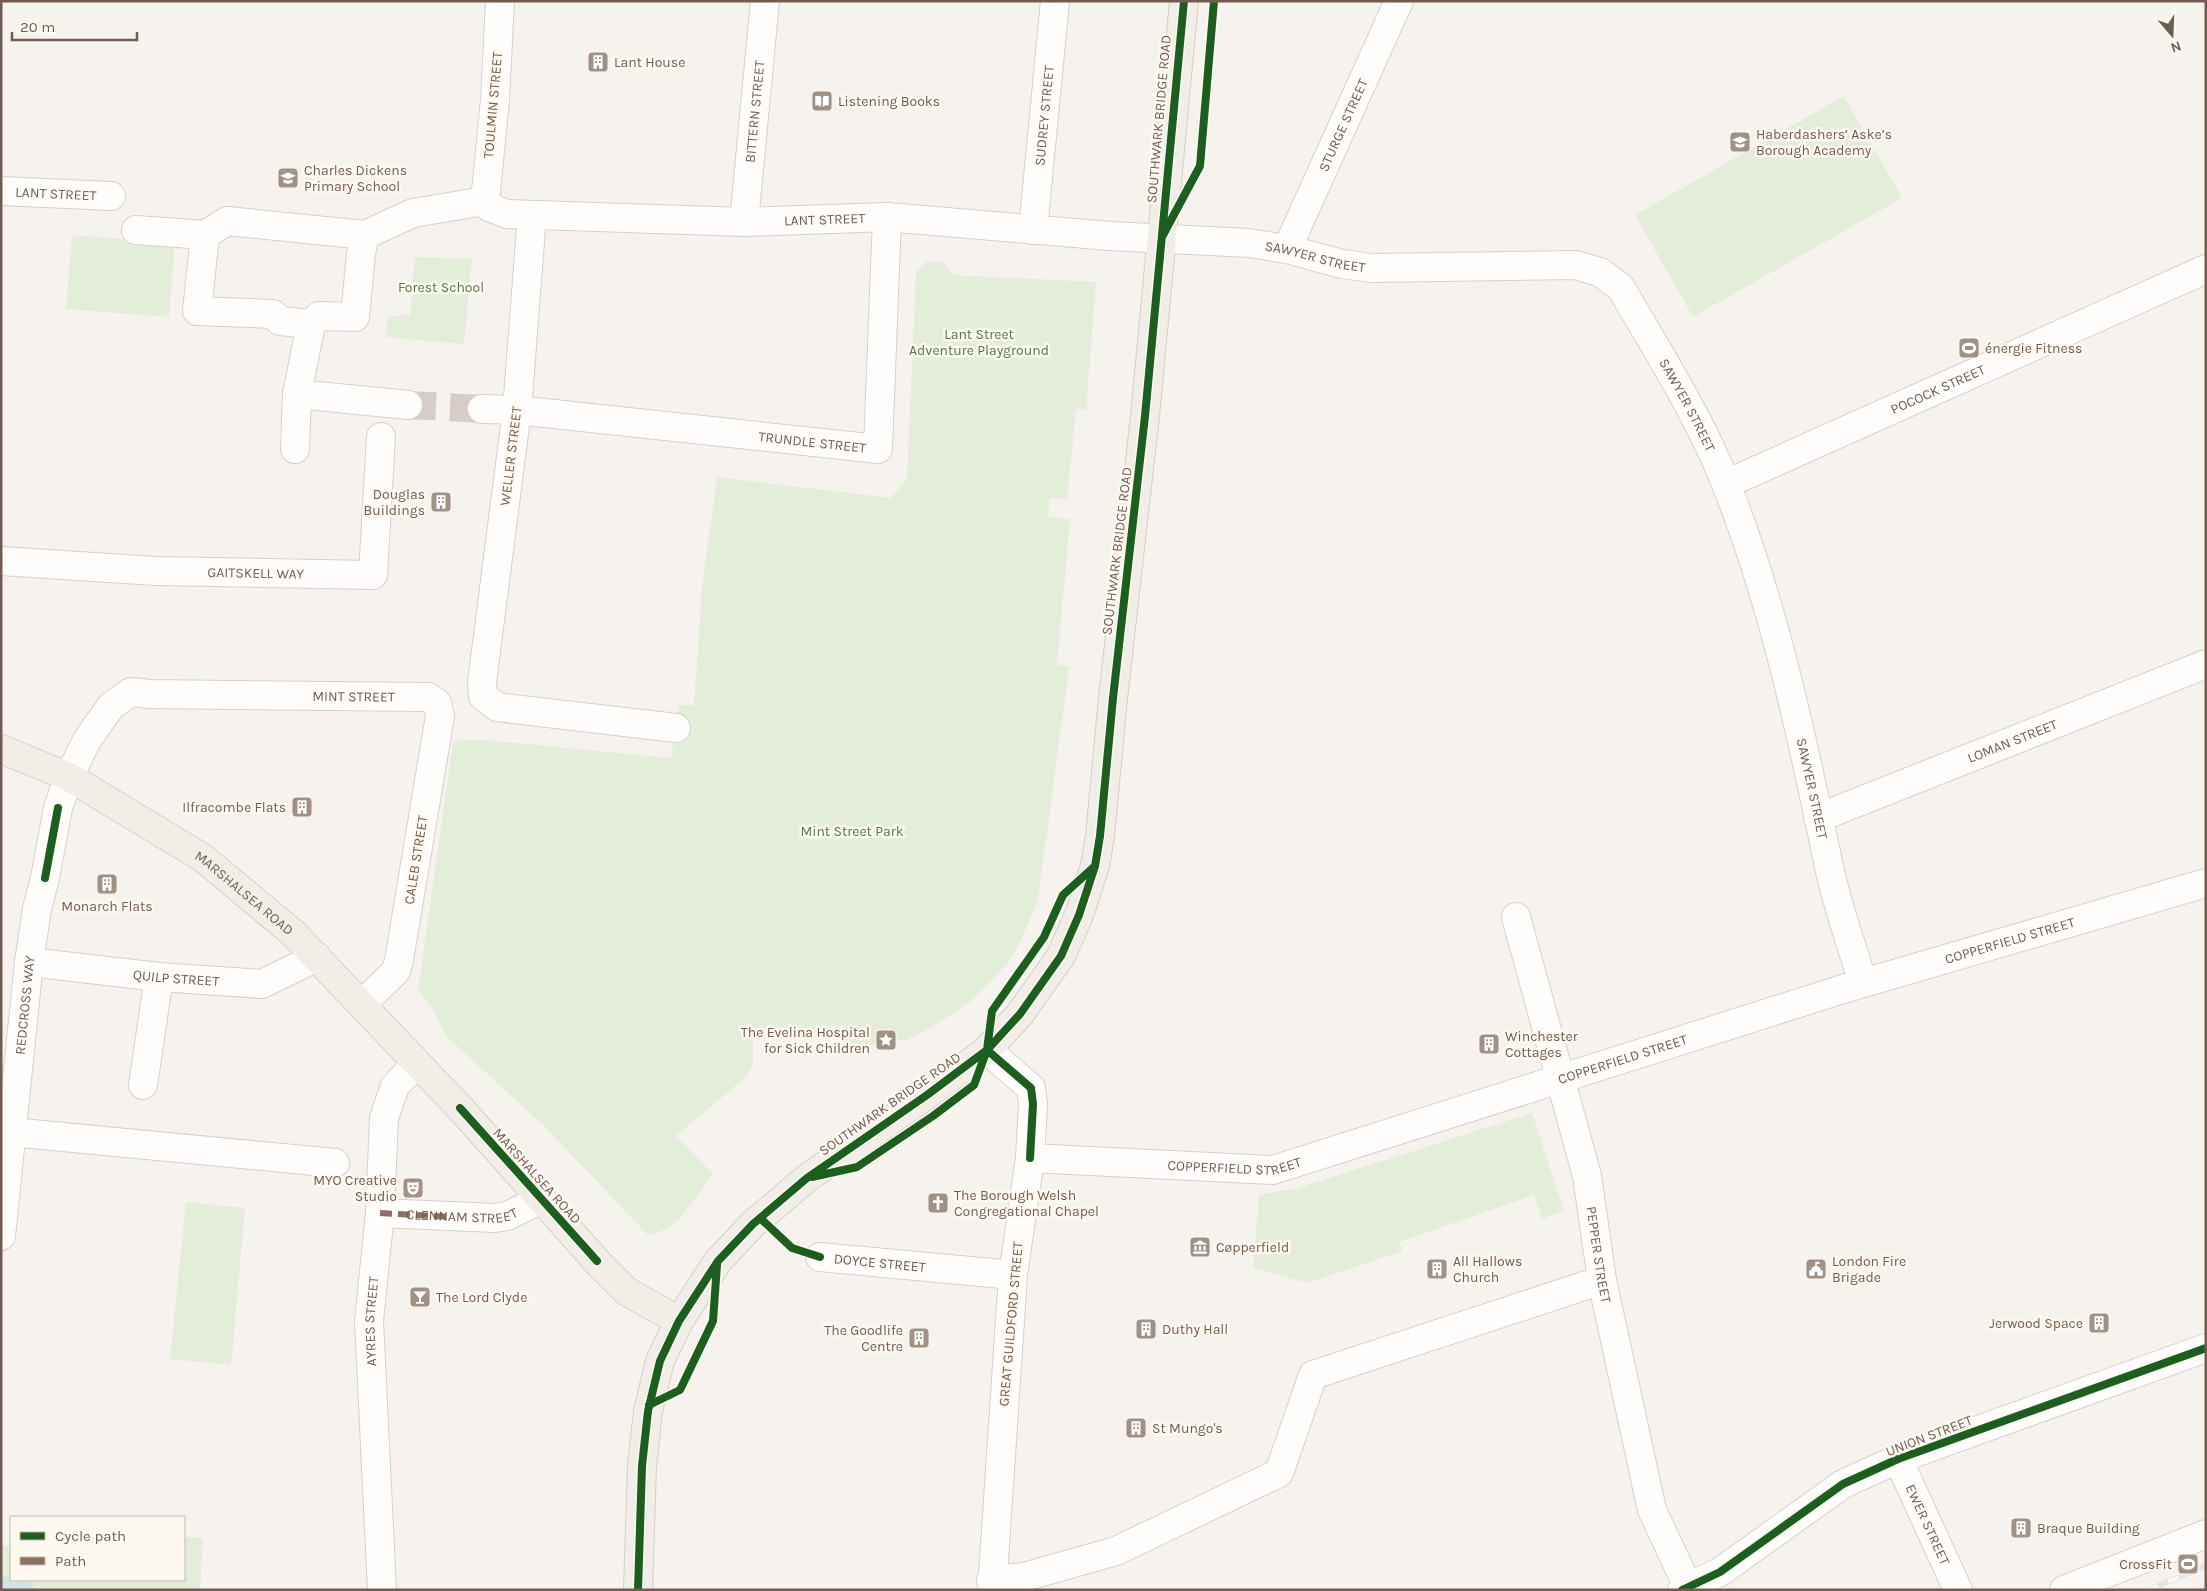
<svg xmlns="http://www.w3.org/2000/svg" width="2207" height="1591" font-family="Karla,sans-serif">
<rect width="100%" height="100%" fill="#f6f3ee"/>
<path fill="#e4ecda" d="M1844 96 1902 198 1693 317 1635 215Z
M72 235 175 243 169 317 66 309Z
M415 257 472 259 464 344 386 337 388 316 410 315Z
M926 262H944L952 275 1096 282 1086 410 1076 409 1067 499 1050 498 1048 517 1070 519 1057 665 1069 667 1038 900 1020 942 1009 962 969 1003 925 1031 907 1040H886L842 1055 845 1026 825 1027 814 1033 753 1029V1063L747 1076 676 1136 713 1174 679 1220 662 1231 648 1235 545 1127 446 1036 433 1009 418 990 453 743 462 740H485L671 758 679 705 694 706 702 587 717 477 891 498 907 478 916 272Z
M1532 1113 1564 1211 1542 1219 1534 1195 1399 1242 1402 1251 1308 1283 1253 1268 1259 1195 1298 1188Z
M186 1202 245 1208 231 1365 170 1359Z
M184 1537 203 1538 200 1590H1V1545L11 1547V1580H184Z"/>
<path fill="#d0e4e6" d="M1 1577H11V1580H30L35 1590H1Z"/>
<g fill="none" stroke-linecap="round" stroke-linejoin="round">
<path stroke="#d5cdc6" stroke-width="28" stroke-dasharray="28 14" stroke-linecap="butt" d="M408 405 482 409"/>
<g stroke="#d6d0cc" stroke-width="30">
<g id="minor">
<path id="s1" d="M500 1 495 100 485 201 489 207 507 214 744 222 887 217 1110 236 1249 243 1287 249 1342 264 1372 268 1575 265 1600 272 1621 288C1658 352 1699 416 1726 484 1773 602 1800 728 1826 852 1834 896 1850 940 1863 983"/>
<path id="s2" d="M1 191 111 196"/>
<path d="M532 215 517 410 482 682 483 696 497 707 676 728"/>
<path id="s3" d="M744 222 765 1"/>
<path d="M136 230 205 235 227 221 365 235 361 254 355 317 319 316 311 324 297 394 408 405"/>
<path id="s4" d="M1033 230 1055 1"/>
<path d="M205 235 197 311 273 314 280 321 311 324"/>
<path d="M365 235 413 213 485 201"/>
<path id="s5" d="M1287 249 1399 1"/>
<path id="s6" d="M482 409 517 410 878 449 887 217"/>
<path d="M295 449 297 394"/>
<path id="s7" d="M1726 484 2206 269"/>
<path id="s8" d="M1 561 156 571 373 575 381 437"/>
<path id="s9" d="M1818 818 2206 664"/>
<path id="s10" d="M1516 917 1587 1176 1602 1280 1652 1510 1688 1587"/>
<path id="s11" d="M29 962 159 977 262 984 317 957"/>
<path d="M987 1050 1031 1088 1033 1104 1030 1158 1013 1275 992 1590"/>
<path d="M143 1085 159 977"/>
<path d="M11 1132 335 1163"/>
<path id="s12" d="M1030 1158 1273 1170 1843 989 2206 883"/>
<path id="s13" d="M380 1213 495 1218 507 1216 540 1200"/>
<path id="s14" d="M1 1236 29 962 37 909 45 878 58 808 69 777 87 740 111 706 131 692 149 694 428 697 437 703 440 716 399 960 396 971 362 1004"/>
<path id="s15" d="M820 1257 1013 1275"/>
<path id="s16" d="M1898 1459 1958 1590"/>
<path d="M991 1580 1024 1577 1116 1551 1279 1473 1313 1375 1602 1280"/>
<path id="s17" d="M382 1590 369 1321 380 1213 384 1118 395 1086 416 1064"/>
<path d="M1682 1590 1720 1572 1843 1484 1898 1459 2206 1348"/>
<path d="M2064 1590 2206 1534"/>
</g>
</g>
<g stroke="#d5cec8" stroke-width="30">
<g id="major">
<path id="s18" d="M1 749 69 777 203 858 294 934 460 1108 601 1266 626 1291 679 1321"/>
<path d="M638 1590 642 1466 648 1411 660 1361 679 1321 718 1261 753 1224 807 1178 927 1095 987 1050 1020 1014 1061 956 1079 915 1095 866 1100 836 1113 698 1145 416 1184 1"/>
</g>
</g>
<use href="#minor" stroke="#fefdfc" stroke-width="28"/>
<use href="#major" stroke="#f1ede7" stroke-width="28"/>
<g stroke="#e5e3e6" stroke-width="5.5">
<path id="rail" d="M2148 1590 2206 1566"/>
</g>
<use href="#rail" stroke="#fdf8f0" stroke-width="4" stroke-dasharray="11" stroke-linecap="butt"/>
<path stroke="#8d6e63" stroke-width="6" stroke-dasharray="12 6" stroke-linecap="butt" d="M380 1213 451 1217"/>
<g stroke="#fdf8f0" stroke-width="11">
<path id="cycleway" d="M1163 235 1200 166 1214 1
M45 878 58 808
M987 1050 1031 1088 1033 1104 1030 1158
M460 1108 597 1261
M812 1177 857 1167 933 1116 974 1085 987 1050 992 1011 1044 937 1063 895 1095 866
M760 1218 792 1248 820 1257
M649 1405 680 1390 713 1321 717 1265
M638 1590 642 1466 648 1411 660 1361 679 1321 718 1261 753 1224 807 1178 927 1095 987 1050 1020 1014 1061 956 1079 915 1095 866 1100 836 1113 698 1145 416 1184 1
M1682 1590 1720 1572 1843 1484 1898 1459 2206 1348"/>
</g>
<use href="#cycleway" stroke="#1b5e20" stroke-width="8"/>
</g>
<defs>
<g id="building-square" transform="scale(1.125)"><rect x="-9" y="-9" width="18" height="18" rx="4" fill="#a09187" stroke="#fdf8f0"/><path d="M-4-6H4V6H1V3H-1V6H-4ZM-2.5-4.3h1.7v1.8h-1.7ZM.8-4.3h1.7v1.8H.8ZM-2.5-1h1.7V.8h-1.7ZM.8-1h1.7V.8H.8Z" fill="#fff"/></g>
<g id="library-square" transform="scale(1.125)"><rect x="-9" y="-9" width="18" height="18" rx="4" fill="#a09187" stroke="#fdf8f0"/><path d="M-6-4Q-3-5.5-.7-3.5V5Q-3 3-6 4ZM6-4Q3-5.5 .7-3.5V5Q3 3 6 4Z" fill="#fff"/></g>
<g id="school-square" transform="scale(1.125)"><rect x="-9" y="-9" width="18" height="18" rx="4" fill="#a09187" stroke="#fdf8f0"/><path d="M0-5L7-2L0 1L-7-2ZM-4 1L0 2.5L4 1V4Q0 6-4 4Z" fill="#fff"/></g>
<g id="stadium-square" transform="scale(1.125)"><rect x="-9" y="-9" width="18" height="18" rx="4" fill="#a09187" stroke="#fdf8f0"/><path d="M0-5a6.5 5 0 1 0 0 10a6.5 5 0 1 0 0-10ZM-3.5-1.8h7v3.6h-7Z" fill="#fff"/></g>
<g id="sight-square" transform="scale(1.125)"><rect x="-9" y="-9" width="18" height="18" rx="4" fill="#a09187" stroke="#fdf8f0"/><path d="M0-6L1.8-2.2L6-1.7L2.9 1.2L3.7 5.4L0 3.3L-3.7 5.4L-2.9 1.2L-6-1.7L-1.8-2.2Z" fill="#fff"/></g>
<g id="theatre-square" transform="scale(1.125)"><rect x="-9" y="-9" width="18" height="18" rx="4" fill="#a09187" stroke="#fdf8f0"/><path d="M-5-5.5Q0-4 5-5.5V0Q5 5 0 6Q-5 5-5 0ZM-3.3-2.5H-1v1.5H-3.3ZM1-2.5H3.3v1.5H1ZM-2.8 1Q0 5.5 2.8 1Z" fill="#fff"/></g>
<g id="church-square" transform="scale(1.125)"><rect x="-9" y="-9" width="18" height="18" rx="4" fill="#a09187" stroke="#fdf8f0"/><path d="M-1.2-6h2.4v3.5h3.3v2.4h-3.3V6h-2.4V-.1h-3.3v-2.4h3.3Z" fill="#fff"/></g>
<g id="museum-square" transform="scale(1.125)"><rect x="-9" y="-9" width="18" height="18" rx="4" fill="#a09187" stroke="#fdf8f0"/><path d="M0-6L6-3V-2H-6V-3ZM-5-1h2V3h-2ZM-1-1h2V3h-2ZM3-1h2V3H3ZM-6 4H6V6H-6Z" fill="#fff"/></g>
<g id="civic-square" transform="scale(1.125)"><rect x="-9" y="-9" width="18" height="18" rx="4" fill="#a09187" stroke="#fdf8f0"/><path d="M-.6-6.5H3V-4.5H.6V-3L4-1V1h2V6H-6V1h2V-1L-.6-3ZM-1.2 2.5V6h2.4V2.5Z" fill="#fff"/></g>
<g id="bar-square" transform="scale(1.125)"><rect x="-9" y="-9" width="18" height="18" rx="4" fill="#a09187" stroke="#fdf8f0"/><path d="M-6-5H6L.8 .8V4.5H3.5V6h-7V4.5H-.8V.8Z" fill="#fff"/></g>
</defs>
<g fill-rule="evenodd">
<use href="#building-square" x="598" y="62"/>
<use href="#library-square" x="822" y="101"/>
<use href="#school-square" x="1740" y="142"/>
<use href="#school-square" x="288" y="178"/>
<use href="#stadium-square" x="1969" y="348"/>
<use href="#building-square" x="441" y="502"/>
<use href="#building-square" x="302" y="807"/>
<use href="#building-square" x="107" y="884"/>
<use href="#sight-square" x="886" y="1040"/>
<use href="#building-square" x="1489" y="1044"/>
<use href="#theatre-square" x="413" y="1188"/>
<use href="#church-square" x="938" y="1203"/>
<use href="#museum-square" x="1200" y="1247"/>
<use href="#building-square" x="1437" y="1269"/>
<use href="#civic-square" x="1816" y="1269"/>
<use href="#bar-square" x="420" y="1297"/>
<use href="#building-square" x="2099" y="1323"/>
<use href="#building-square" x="1146" y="1329"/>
<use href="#building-square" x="919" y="1338"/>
<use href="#building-square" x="1136" y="1428"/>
<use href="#building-square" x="2021" y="1528"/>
<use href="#stadium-square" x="2188" y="1564"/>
</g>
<g text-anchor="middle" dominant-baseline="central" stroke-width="5" stroke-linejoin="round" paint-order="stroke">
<g font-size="14" fill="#725c50" stroke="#fdf8f0" text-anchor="start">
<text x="614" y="62">Lant House</text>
<text x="838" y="101">Listening Books</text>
<text x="1756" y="134">Haberdashers’ Aske’s<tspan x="1756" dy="16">Borough Academy</tspan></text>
<text x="304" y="170">Charles Dickens<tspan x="304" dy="16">Primary School</tspan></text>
<text x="1985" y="348">énergie Fitness</text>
<text x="425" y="494" text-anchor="end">Douglas<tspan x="425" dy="16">Buildings</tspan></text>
<text x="286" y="807" text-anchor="end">Ilfracombe Flats</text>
<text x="107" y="906" text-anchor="middle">Monarch Flats</text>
<text x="870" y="1032" text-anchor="end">The Evelina Hospital<tspan x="870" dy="16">for Sick Children</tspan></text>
<text x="1505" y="1036">Winchester<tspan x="1505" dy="16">Cottages</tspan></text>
<text x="397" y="1180" text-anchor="end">MYO Creative<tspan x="397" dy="16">Studio</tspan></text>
<text x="954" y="1195">The Borough Welsh<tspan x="954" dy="16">Congregational Chapel</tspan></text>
<text x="1216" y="1247">Cøpperfield</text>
<text x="1453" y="1261">All Hallows<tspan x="1453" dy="16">Church</tspan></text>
<text x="1832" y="1261">London Fire<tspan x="1832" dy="16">Brigade</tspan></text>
<text x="436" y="1297">The Lord Clyde</text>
<text x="2083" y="1323" text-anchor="end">Jerwood Space</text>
<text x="1162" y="1329">Duthy Hall</text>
<text x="903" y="1330" text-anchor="end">The Goodlife<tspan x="903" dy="16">Centre</tspan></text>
<text x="1152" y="1428">St Mungo's</text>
<text x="2037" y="1528">Braque Building</text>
<text x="2172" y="1564" text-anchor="end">CrossFit</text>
</g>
<g font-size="14" fill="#725c50" stroke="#fdf8f0">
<text transform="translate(493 105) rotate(-85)">TOULMIN STREET</text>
<text stroke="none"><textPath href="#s3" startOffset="111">BITTERN STREET</textPath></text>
<text stroke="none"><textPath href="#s4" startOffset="115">SUDREY STREET</textPath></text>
<text transform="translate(1159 119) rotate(-85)">SOUTHWARK BRIDGE ROAD</text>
<text stroke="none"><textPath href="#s5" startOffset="136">STURGE STREET</textPath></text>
<text stroke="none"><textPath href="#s2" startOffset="55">LANT STREET</textPath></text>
<text stroke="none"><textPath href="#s1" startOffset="545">LANT STREET</textPath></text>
<text stroke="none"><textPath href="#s1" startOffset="1038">SAWYER STREET</textPath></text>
<text stroke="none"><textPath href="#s7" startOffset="232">POCOCK STREET</textPath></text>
<text stroke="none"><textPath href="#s1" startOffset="1486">SAWYER STREET</textPath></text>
<text stroke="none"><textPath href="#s6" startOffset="332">TRUNDLE STREET</textPath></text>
<text transform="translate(511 456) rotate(-83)">WELLER STREET</text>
<text transform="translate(1117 551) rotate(-83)">SOUTHWARK BRIDGE ROAD</text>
<text stroke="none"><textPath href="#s8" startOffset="255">GAITSKELL WAY</textPath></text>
<text stroke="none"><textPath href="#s14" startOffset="795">MINT STREET</textPath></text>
<text stroke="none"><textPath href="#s9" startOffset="209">LOMAN STREET</textPath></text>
<text stroke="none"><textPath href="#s1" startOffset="1891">SAWYER STREET</textPath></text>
<text transform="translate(416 860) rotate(-81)">CALEB STREET</text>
<text stroke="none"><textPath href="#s18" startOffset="284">MARSHALSEA ROAD</textPath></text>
<text stroke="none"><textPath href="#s12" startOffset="1015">COPPERFIELD STREET</textPath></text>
<text stroke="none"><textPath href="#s11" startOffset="148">QUILP STREET</textPath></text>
<text stroke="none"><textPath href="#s14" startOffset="232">REDCROSS WAY</textPath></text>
<text stroke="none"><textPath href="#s12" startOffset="610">COPPERFIELD STREET</textPath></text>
<text transform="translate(890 1104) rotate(-35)">SOUTHWARK BRIDGE ROAD</text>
<text stroke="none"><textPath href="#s12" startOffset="205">COPPERFIELD STREET</textPath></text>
<text transform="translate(537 1176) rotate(48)">MARSHALSEA ROAD</text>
<text stroke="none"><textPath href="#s13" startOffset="82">CLENNAM STREET</textPath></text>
<text stroke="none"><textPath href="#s10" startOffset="348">PEPPER STREET</textPath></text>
<text stroke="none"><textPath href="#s15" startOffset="60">DOYCE STREET</textPath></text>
<text stroke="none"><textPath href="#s17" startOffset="269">AYRES STREET</textPath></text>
<text transform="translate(1011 1324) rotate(-85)">GREAT GUILDFORD STREET</text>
<text transform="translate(1929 1436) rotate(-21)">UNION STREET</text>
<text stroke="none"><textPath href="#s16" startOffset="72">EWER STREET</textPath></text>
</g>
<g font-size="14" fill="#567749" stroke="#fdf8f0">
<text x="441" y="287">Forest School</text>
<text x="979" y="334">Lant Street<tspan x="979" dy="16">Adventure Playground</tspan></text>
<text x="852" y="831">Mint Street Park</text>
</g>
</g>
<rect width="2207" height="1591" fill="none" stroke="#725c50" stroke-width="5"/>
<rect x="10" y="1516" width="175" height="65" fill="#fdf8f0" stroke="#c5bab0"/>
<rect x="20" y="1532" width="25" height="8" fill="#1b5e20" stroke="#c5bab0"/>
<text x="55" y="1541" font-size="15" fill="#725c50">Cycle path</text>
<rect x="20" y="1557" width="25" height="8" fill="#8d6e63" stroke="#c5bab0"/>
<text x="55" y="1566" font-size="15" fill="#725c50">Path</text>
<g transform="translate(2172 35) rotate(161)" stroke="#fdf8f0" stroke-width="4" paint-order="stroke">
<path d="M0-4L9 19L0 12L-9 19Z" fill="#725c50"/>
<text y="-8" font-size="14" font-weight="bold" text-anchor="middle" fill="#725c50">N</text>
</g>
<path d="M12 32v8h125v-8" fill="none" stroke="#725c50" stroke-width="2.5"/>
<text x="20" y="32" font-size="15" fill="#725c50" stroke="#fdf8f0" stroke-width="4" paint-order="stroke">20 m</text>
</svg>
